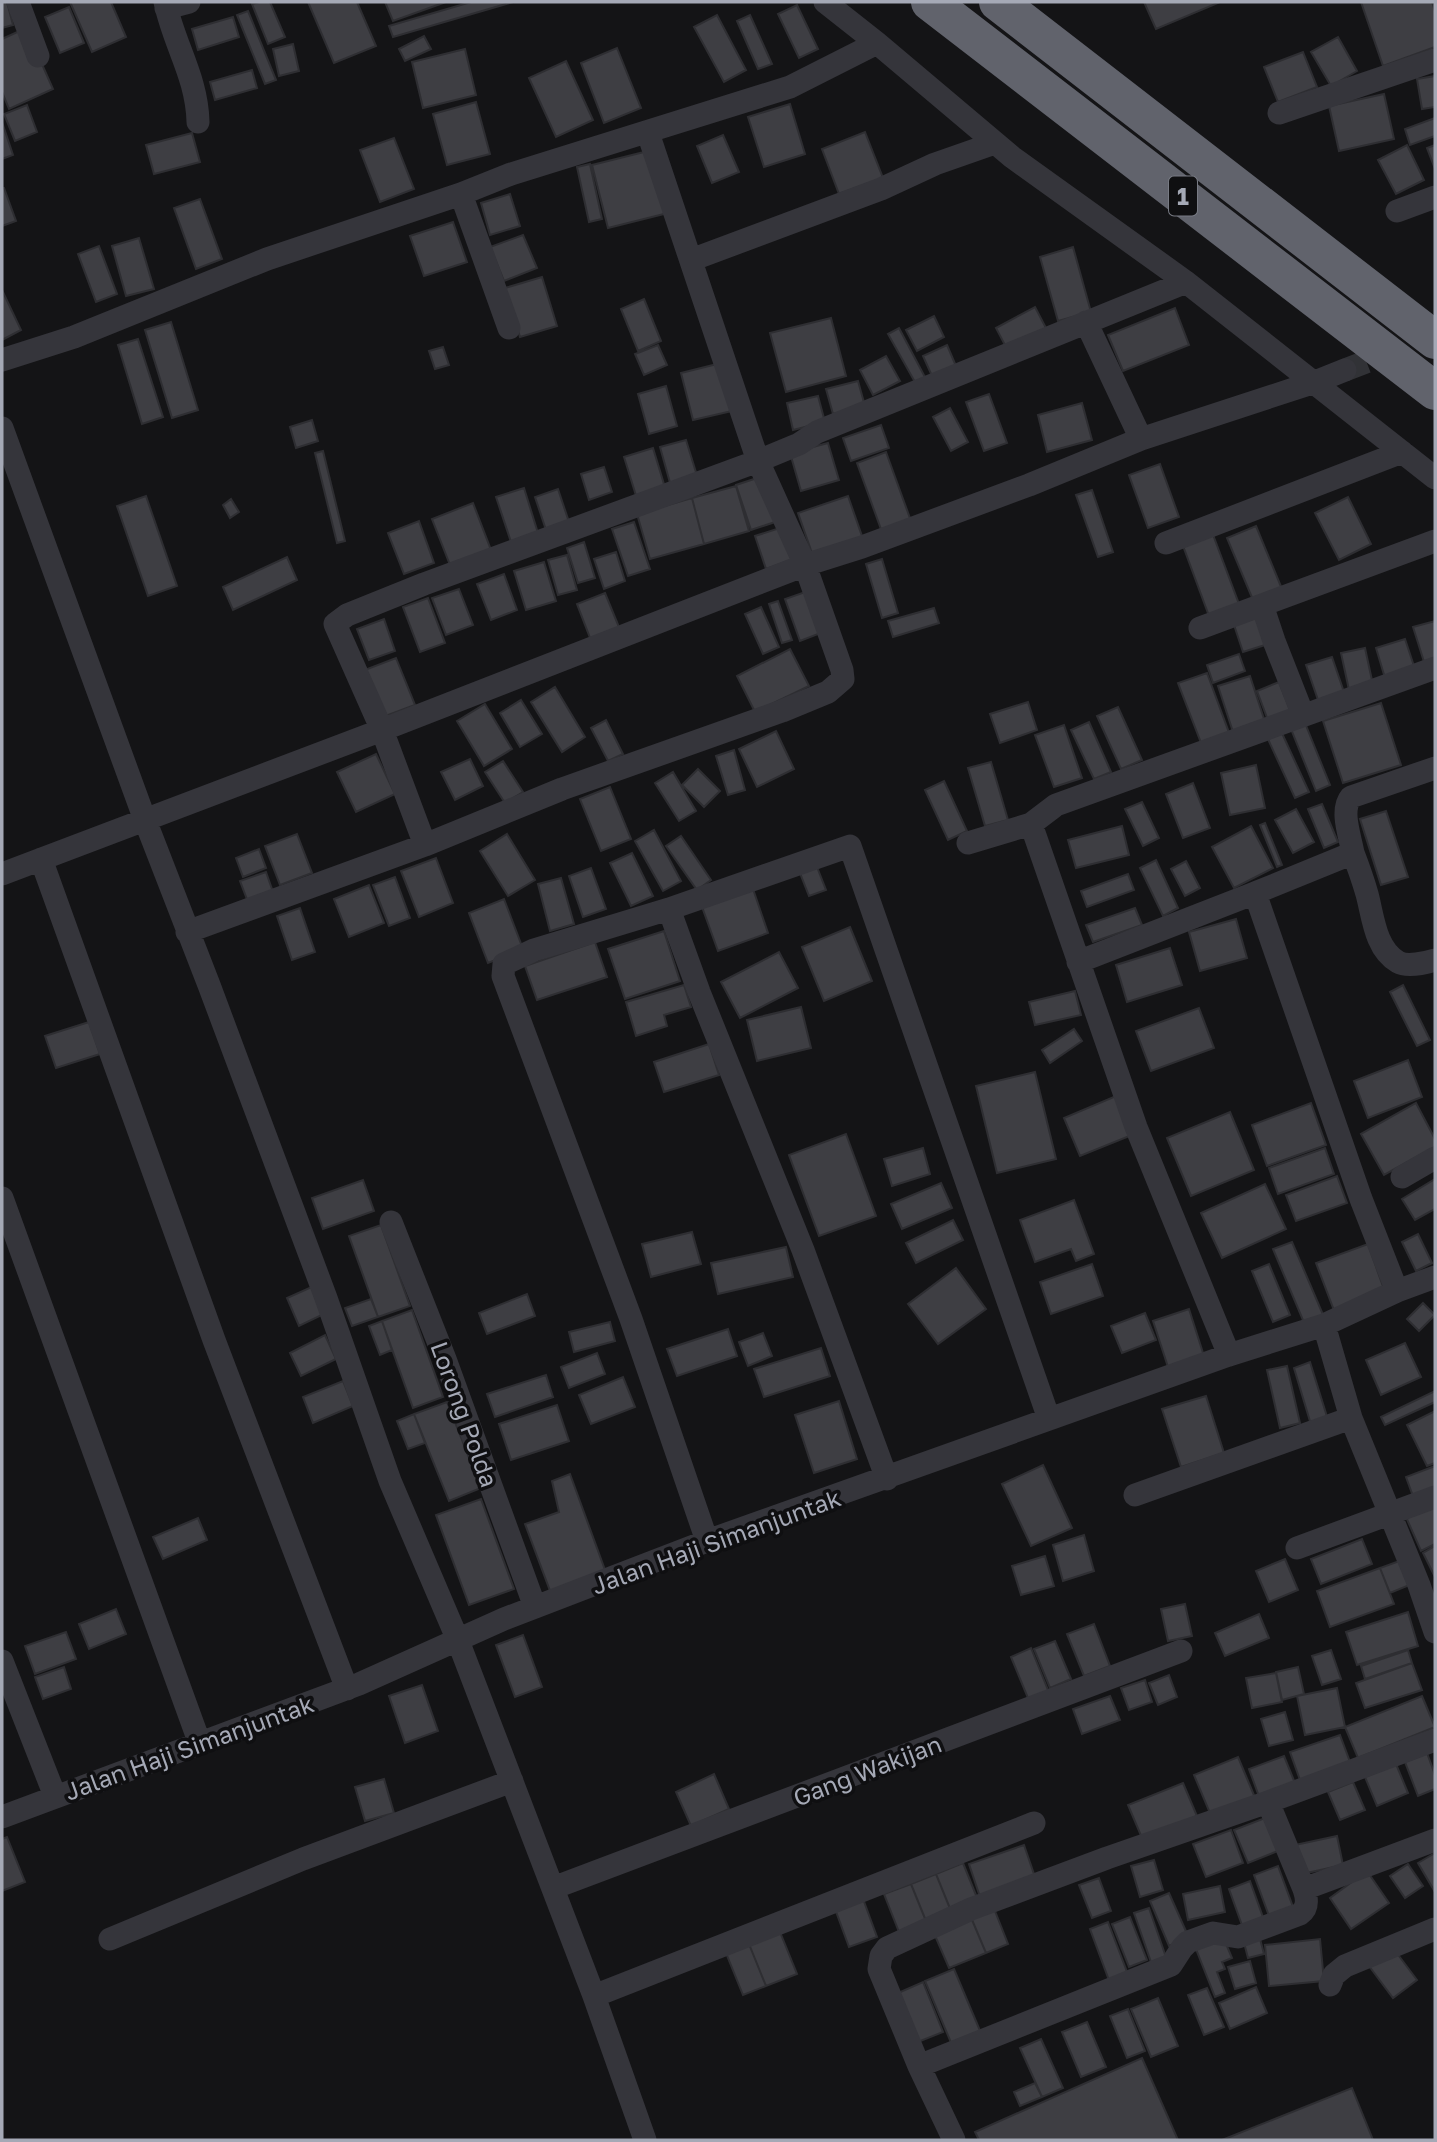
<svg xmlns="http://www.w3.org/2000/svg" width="1437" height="2142" font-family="'Golos Text',sans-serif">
<rect width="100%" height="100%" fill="#141416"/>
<path fill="#3e3e43" stroke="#2e2e32" stroke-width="2" d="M2 2H7L13 25 2 28Z
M70 2H111L126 37 92 52Z
M259 2H270L285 37 268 44 252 4Z
M308 2H357L376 46 334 63Z
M385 2H446L393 21Z
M471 2H513L393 37 389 26Z
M1144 2H1217L1218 3 1156 29Z
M1361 2H1432L1435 11V47L1383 66Z
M797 5 818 49 799 58 778 14Z
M69 7 84 43 60 53 45 17Z
M248 11 276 80 265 84 237 15Z
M717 15 746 70 724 82 694 27Z
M750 15 772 64 758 69 737 21Z
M233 17 239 37 198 50 192 29Z
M26 28 53 89 9 109 2 92V39Z
M424 36 431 49 405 61 399 49Z
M1338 37 1357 71 1331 86 1311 52Z
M293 44 299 71 279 76 273 49Z
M617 48 641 108 604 123 581 63Z
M465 49 476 95 423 108 412 62Z
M1303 52 1317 87 1278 102 1264 67Z
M566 61 593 120 556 137 529 78Z
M252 70 257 88 215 100 210 82Z
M1435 76V107L1422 109 1417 79Z
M1384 94 1394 139 1339 151 1329 106Z
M476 102 490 154 447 165 433 114Z
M790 104 805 154 764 167 748 117Z
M27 105 37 132 15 141 4 114Z
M1435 118V136L1410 145 1405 129Z
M2 122 13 155 2 159Z
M865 132 883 178 839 194 822 149Z
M192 133 200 162 154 174 146 145Z
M723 135 739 172 712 183 697 146Z
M394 138 414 189 380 202 360 150Z
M1407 145 1424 180 1396 194 1378 160Z
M1435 145V169L1427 148Z
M652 150 668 213 608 228 592 165Z
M590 164 602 219 589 222 577 167Z
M2 188H4L16 221 2 226Z
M510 194 520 226 490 235 481 203Z
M200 199 222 259 196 269 174 208Z
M453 222 467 262 424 276 410 236Z
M523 235 537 268 504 281 490 247Z
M139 238 154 289 126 296 112 246Z
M99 246 117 294 96 302 78 254Z
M1073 247 1091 312 1058 321 1040 257Z
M542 277 557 326 520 337 505 288Z
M2 290 21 330 2 340Z
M644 299 661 341 638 351 621 309Z
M1035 307 1046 328 1007 349 996 328Z
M1175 308 1189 345 1123 371 1108 335Z
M934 316 944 337 917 351 906 330Z
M831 318 846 376 786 392 770 333Z
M171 322 198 410 172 418 145 330Z
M899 328 926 379 916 384 888 334Z
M138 339 163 417 142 424 118 345Z
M658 345 667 365 644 375 635 354Z
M947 345 956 366 932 376 923 356Z
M443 347 449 365 435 369 429 351Z
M886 356 900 381 873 395 860 370Z
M721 363 732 411 693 420 681 373Z
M858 381 865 406 833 414 826 389Z
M666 386 677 426 649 434 638 394Z
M989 394 1007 443 984 451 966 402Z
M818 396 825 422 793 430 787 403Z
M1082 403 1092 440 1047 452 1038 415Z
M950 408 968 442 951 451 933 417Z
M312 420 318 441 296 448 290 427Z
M881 425 889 448 851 461 843 438Z
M686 440 699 482 672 490 660 447Z
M828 443 839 480 801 491 790 453Z
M653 448 667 494 638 502 624 457Z
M323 451 345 541 337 543 315 453Z
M886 452 911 521 882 532 857 463Z
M1160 464 1179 517 1148 528 1129 475Z
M604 467 612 492 589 500 581 474Z
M763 476 778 521 751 530 736 485Z
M736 486 749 531 704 544 692 498Z
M524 488 538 533 511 542 496 497Z
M558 489 571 528 548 536 535 497Z
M1092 490 1113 552 1098 557 1076 495Z
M146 496 177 586 148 596 117 506Z
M848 496 863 539 813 556 798 513Z
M1348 497 1371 544 1339 560 1315 513Z
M692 498 704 544 650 559 637 514Z
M231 499 239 512 230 518 223 505Z
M473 503 491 550 450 565 432 519Z
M419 521 434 563 404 574 388 533Z
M634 522 650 569 628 576 612 529Z
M786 526 797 558 766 569 755 536Z
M1256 526 1282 589 1253 600 1227 538Z
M1212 532 1239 604 1209 616 1182 543Z
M584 542 595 578 578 583 567 548Z
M616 552 625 581 604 589 594 559Z
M567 555 577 590 558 595 548 560Z
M287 557 297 580 233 610 223 587Z
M882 559 898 613 882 618 866 564Z
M544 562 556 601 526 610 514 571Z
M504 574 517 610 491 620 477 584Z
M459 589 473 625 446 635 432 598Z
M811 590 826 631 800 641 785 599Z
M605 593 621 632 592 643 577 604Z
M428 598 445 643 420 652 403 607Z
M778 601 792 640 782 643 769 604Z
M761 607 779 647 763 654 745 614Z
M934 608 939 623 893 637 888 621Z
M1256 618 1265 645 1243 652 1234 625Z
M384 619 395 651 369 660 357 629Z
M1435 621V662L1425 665 1413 627Z
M1405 639 1415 669 1385 678 1376 648Z
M1365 648 1373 685 1349 690 1341 653Z
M790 649 809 686 755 712 737 676Z
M1239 654 1245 671 1213 683 1207 665Z
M1332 657 1344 692 1318 700 1306 665Z
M396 658 415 705 380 718 362 671Z
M1207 673 1231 738 1203 748 1178 683Z
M1250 676 1266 725 1234 735 1218 686Z
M1279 682 1292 715 1269 723 1257 691Z
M555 687 585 737 562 752 531 702Z
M521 700 542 734 520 747 500 713Z
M1028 702 1037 730 1000 743 990 714Z
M1381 703 1401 765 1343 783 1323 721Z
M485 704 512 749 484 766 457 721Z
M1118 707 1142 760 1121 769 1097 716Z
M606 720 623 754 608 761 591 728Z
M1089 722 1111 772 1094 779 1071 730Z
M1305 723 1330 785 1316 791 1291 729Z
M1064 725 1082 778 1054 787 1035 735Z
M776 731 794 769 757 787 739 749Z
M1281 731 1309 792 1295 798 1267 737Z
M734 750 745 790 728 795 716 756Z
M376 754 395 794 356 812 337 772Z
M470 759 483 786 455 800 441 772Z
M503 761 523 792 505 803 485 772Z
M991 762 1008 820 985 826 968 768Z
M1256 765 1265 808 1230 815 1221 773Z
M698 769 720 791 704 807 682 785Z
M673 772 696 811 679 821 655 783Z
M944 781 967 831 948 840 925 790Z
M1193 783 1210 828 1183 838 1166 794Z
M610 787 631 839 601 851 580 799Z
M1142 802 1159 838 1143 846 1125 809Z
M1322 804 1338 842 1324 848 1308 809Z
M1296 809 1314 842 1293 853 1275 820Z
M1386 811 1408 877 1381 885 1360 819Z
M1265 823 1282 865 1277 867 1260 825Z
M1122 826 1129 855 1076 868 1068 840Z
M1251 826 1273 868 1234 888 1212 847Z
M654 830 681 881 663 891 635 841Z
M297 834 312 873 280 885 265 846Z
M507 834 535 880 508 896 480 851Z
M681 836 711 880 697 890 666 846Z
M259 849 266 868 243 877 236 858Z
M632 853 653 896 631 906 610 863Z
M436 858 453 903 419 917 401 871Z
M1156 860 1178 908 1163 916 1140 868Z
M1186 861 1200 888 1185 896 1171 869Z
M817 867 826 890 809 896 800 873Z
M591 868 606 909 583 917 569 876Z
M266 872 273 892 248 902 240 881Z
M1128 874 1134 890 1087 907 1081 891Z
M395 877 410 918 389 926 373 885Z
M561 878 574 924 550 931 538 884Z
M369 885 384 923 349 937 334 899Z
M752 886 768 933 718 951 701 904Z
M504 899 523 949 488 963 469 913Z
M300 908 315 952 292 960 277 916Z
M1135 908 1142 925 1093 942 1086 925Z
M1236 919 1247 958 1200 971 1189 932Z
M850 927 872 981 824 1001 802 947Z
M664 931 680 981 625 999 608 949Z
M595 942 607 977 537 1000 525 966Z
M1170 948 1182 985 1127 1002 1116 965Z
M779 952 798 988 740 1018 721 982Z
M684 985 691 1007 664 1015 667 1026 636 1036 626 1002Z
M1403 985 1430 1040 1417 1046 1390 992Z
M1075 991 1081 1015 1035 1025 1029 1002Z
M801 1007 811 1048 757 1061 747 1020Z
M1199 1008 1214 1048 1151 1071 1136 1031Z
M89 1022 100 1054 56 1068 45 1036Z
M1074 1029 1082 1041 1050 1063 1042 1050Z
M709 1044 719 1075 664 1092 654 1062Z
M1408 1060 1422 1097 1368 1118 1354 1081Z
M1035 1072 1056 1159 997 1173 976 1086Z
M1116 1096 1132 1135 1080 1156 1064 1118Z
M1311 1103 1326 1145 1267 1166 1252 1125Z
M1416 1103 1435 1139V1147L1384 1175 1361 1134Z
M1230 1112 1254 1170 1191 1196 1167 1138Z
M846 1134 876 1216 819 1236 789 1155Z
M923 1148 930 1174 892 1186 884 1159Z
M1325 1148 1334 1174 1278 1194 1269 1168Z
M1337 1176 1347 1203 1296 1221 1286 1195Z
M1435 1179V1209L1415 1220 1402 1199Z
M363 1180 374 1211 323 1229 312 1198Z
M941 1183 952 1208 902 1229 891 1204Z
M1265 1184 1286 1229 1222 1258 1201 1213Z
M1074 1200 1094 1254 1076 1261 1071 1249 1035 1262 1020 1220Z
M953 1220 963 1240 916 1263 906 1243Z
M381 1225 410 1306 378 1317 349 1236Z
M692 1232 701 1264 651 1277 642 1244Z
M1418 1234 1432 1263 1416 1271 1402 1242Z
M1292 1242 1324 1317 1305 1325 1273 1249Z
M1368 1244 1386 1295 1335 1313 1316 1263Z
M786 1247 793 1277 718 1294 711 1263Z
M1092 1264 1103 1296 1051 1314 1040 1282Z
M1269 1264 1290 1315 1273 1322 1252 1271Z
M956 1268 986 1309 938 1344 908 1304Z
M316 1285 328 1312 299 1326 287 1298Z
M527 1294 535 1316 487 1334 479 1313Z
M371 1299 378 1317 352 1326 345 1308Z
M1423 1303 1435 1315 1419 1331 1407 1319Z
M1189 1309 1204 1356 1168 1367 1153 1321Z
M412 1310 443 1397 413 1408 382 1321Z
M1145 1313 1156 1340 1122 1353 1111 1326Z
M382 1321 392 1350 380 1355 369 1326Z
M610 1322 615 1341 574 1352 569 1332Z
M728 1329 737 1356 677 1376 667 1349Z
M763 1333 772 1356 748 1366 739 1342Z
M325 1335 336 1359 301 1376 290 1353Z
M1405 1343 1421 1377 1381 1395 1366 1360Z
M821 1348 830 1376 764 1397 754 1369Z
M597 1353 605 1374 569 1388 561 1367Z
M1310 1362 1329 1423 1312 1428 1294 1368Z
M1287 1366 1300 1423 1280 1428 1267 1370Z
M546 1375 553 1397 495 1417 487 1394Z
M623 1377 635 1407 591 1424 579 1395Z
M343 1381 353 1406 313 1423 303 1397Z
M1435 1391V1402L1385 1425 1381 1417Z
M1206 1396 1224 1453 1181 1467 1162 1409Z
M839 1401 857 1459 814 1473 795 1415Z
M447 1402 481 1488 449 1501 414 1414Z
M557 1405 569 1441 511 1460 499 1424Z
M1435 1411V1463L1427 1466 1407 1425Z
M414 1414 425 1443 408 1449 397 1421Z
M1043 1465 1072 1528 1031 1546 1002 1484Z
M1435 1466V1491L1414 1499 1406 1477Z
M570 1474 605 1570 552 1596 525 1524 559 1512 552 1481Z
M481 1499 514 1589 469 1605 436 1515Z
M1435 1504V1544L1421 1551 1406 1517Z
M198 1518 207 1540 163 1559 153 1537Z
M1084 1535 1094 1571 1063 1581 1053 1545Z
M1362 1539 1372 1564 1321 1584 1311 1559Z
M1435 1546V1577L1423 1553Z
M1045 1556 1054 1586 1021 1595 1012 1566Z
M1285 1559 1298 1590 1269 1602 1256 1571Z
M1402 1560 1412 1584 1390 1593 1380 1568Z
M1380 1568 1394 1604 1330 1627 1317 1591Z
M1185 1604 1192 1636 1168 1641 1161 1609Z
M116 1609 126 1634 89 1649 79 1624Z
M1408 1612 1418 1646 1357 1665 1346 1632Z
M1259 1614 1269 1638 1225 1656 1215 1633Z
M1094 1624 1110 1666 1084 1676 1067 1634Z
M66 1632 76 1659 35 1674 25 1646Z
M523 1635 542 1687 515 1697 496 1645Z
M1055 1641 1071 1679 1050 1688 1034 1649Z
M1031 1648 1050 1695 1030 1703 1011 1657Z
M1331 1650 1341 1679 1322 1685 1312 1656Z
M1408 1650 1412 1663 1365 1679 1361 1666Z
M1412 1663 1422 1690 1365 1708 1356 1683Z
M64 1667 71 1689 43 1699 35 1677Z
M1298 1667 1304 1694 1282 1700 1276 1672Z
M1276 1673 1282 1702 1252 1708 1246 1678Z
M1169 1675 1177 1697 1158 1705 1149 1683Z
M1145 1680 1152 1702 1129 1710 1121 1688Z
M422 1685 438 1731 405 1743 389 1696Z
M1337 1688 1345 1727 1305 1735 1297 1696Z
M1110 1696 1120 1720 1082 1734 1073 1709Z
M1422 1696 1435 1727 1358 1758 1345 1727Z
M1285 1712 1293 1740 1269 1746 1261 1719Z
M1340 1735 1350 1762 1300 1780 1290 1752Z
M1427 1753 1435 1775V1789L1418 1796 1405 1762Z
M1284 1756 1297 1788 1261 1802 1249 1769Z
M1238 1757 1256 1800 1212 1818 1194 1775Z
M1396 1764 1408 1793 1377 1806 1365 1777Z
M714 1774 729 1809 691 1826 676 1792Z
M384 1779 394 1813 365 1821 355 1787Z
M1353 1782 1365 1810 1340 1820 1328 1792Z
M1183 1783 1197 1816 1142 1838 1128 1805Z
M1265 1818 1278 1851 1248 1863 1234 1830Z
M1231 1830 1243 1863 1206 1877 1193 1844Z
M1337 1836 1343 1865 1302 1874 1295 1845Z
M7 1837 25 1882 2 1891V1839Z
M1024 1845 1036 1880 981 1900 969 1864Z
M1435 1853V1892L1418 1863Z
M1154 1860 1163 1890 1140 1897 1131 1866Z
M963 1863 978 1900 951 1911 936 1874Z
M1408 1864 1423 1886 1405 1898 1390 1876Z
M1278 1866 1293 1907 1269 1916 1254 1875Z
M1367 1871 1389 1903 1351 1929 1330 1898Z
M936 1874 951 1911 926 1921 911 1884Z
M1099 1878 1111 1911 1092 1918 1079 1885Z
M1250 1881 1264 1920 1243 1928 1229 1889Z
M911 1884 926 1921 899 1932 884 1894Z
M1220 1886 1225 1912 1188 1920 1183 1894Z
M1169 1893 1189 1938 1169 1946 1150 1901Z
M862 1896 877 1937 849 1947 834 1906Z
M993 1906 1008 1944 986 1953 970 1915Z
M1149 1908 1167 1960 1152 1965 1134 1913Z
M970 1915 986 1953 949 1968 933 1931Z
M1130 1917 1147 1960 1129 1967 1112 1924Z
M1108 1922 1129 1977 1110 1983 1090 1929Z
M778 1927 797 1974 766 1986 747 1939Z
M1259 1935 1264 1954 1248 1958 1243 1939Z
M747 1939 766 1986 743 1995 724 1948Z
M1224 1939 1232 1958 1222 1962 1225 1969 1217 1972 1225 1993 1215 1997 1196 1949Z
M1320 1939 1324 1981 1269 1986 1265 1945Z
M1393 1948 1417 1980 1393 1998 1369 1966Z
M1250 1961 1256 1983 1235 1989 1228 1967Z
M954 1969 981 2033 952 2045 925 1981Z
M923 1982 943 2032 918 2042 898 1993Z
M1256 1987 1267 2013 1230 2029 1219 2003Z
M1207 1988 1224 2027 1204 2035 1188 1995Z
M1158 1998 1178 2046 1151 2057 1131 2009Z
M1128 2009 1145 2051 1127 2058 1110 2016Z
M1087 2022 1106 2067 1081 2077 1062 2032Z
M1041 2039 1063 2088 1042 2097 1020 2048Z
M1142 2058 1178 2140H979L975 2132Z
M1035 2083 1042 2097 1020 2106 1014 2092Z
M1352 2088 1373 2140H1222Z"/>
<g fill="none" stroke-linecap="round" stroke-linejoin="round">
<path stroke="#313236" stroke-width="23" stroke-dasharray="23 11" stroke-linecap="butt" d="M1345 370 1394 351"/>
<path stroke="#35353b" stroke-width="23" d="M18 2 38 56
M165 2C174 45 197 77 198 122
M825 2 877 43 1012 157 1186 282 1435 478
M166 8 189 2
M1279 113 1435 60
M461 194 509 328
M1397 211 1435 197
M691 260 881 189 935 164 995 143
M1086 322 1141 439
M2 360 74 337 267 259 461 194 511 174 790 87 877 43
M2 428 145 820 209 985 326 1298 390 1481 457 1638 594 1996 645 2140
M1166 543 1402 452
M1262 605 1435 541
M1200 628 1262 605 1274 641 1303 715
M1031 824 1136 1127 1229 1355
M968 843 1031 824 1056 805 1435 668
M425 845 382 730 335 624 347 615 424 584 758 461 799 444 817 432 1186 282
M1353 853C1358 866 1363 880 1367 894 1373 916 1375 949 1398 962 1407 967 1425 963 1435 960
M41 859 214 1340 347 1689
M2 874 382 730 805 565 862 547 1029 485 1141 439 1315 382 1345 370
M669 909 850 846 1049 1419
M187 932 425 845 562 789 782 711 828 692 843 679 842 670 805 565 758 461 648 133
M1078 962 1255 893
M1402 1177 1435 1158
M2 1198 200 1744
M391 1222 445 1359 535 1607
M1397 1291 1361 1199 1255 893 1353 853C1350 836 1340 810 1351 797L1435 768
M1324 1325 1351 1418 1419 1585 1435 1632
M1135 1495 1351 1418
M707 1541 631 1319 503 976 504 964 534 950 669 909 699 992 803 1250 887 1479
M1297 1548 1435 1497
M2 1661 55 1796
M1268 1802 1304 1889
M2 1817 359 1684 504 1619 707 1541 1229 1355 1324 1325 1397 1291 1435 1277
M553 1888 1181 1651
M110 1939 303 1859 512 1781
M1330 1985 1334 1975 1345 1966 1435 1929
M594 1996 1034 1823
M919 2066 1171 1965 1182 1948 1188 1942 1213 1933 1238 1937 1300 1914C1309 1908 1307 1898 1304 1889L1435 1840
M954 2140 919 2066 879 1969 881 1956 887 1948 971 1909 1107 1858 1268 1802 1435 1740"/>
<path stroke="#61636c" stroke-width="38" d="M930 2 1435 391
M998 2 1435 340"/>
</g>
<g text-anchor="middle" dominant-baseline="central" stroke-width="7" stroke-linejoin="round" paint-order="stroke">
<rect fill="#0f0f11" stroke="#787b84" stroke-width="2" x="1169" y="176.5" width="28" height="39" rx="5"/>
<g font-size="23" font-weight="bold" fill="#a5a9b6">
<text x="1183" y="196">1</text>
</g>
<g font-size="24" fill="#a5a9b6" stroke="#0f0f11">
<text transform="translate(465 1414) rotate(70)">Lorong Polda</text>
<text transform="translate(716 1541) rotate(-20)">Jalan Haji Simanjuntak</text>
<text transform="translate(189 1747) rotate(-20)">Jalan Haji Simanjuntak</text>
<text transform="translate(867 1770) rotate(-21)">Gang Wakijan</text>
</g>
</g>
<rect width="1437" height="2142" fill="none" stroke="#a5a9b6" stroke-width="7"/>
</svg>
